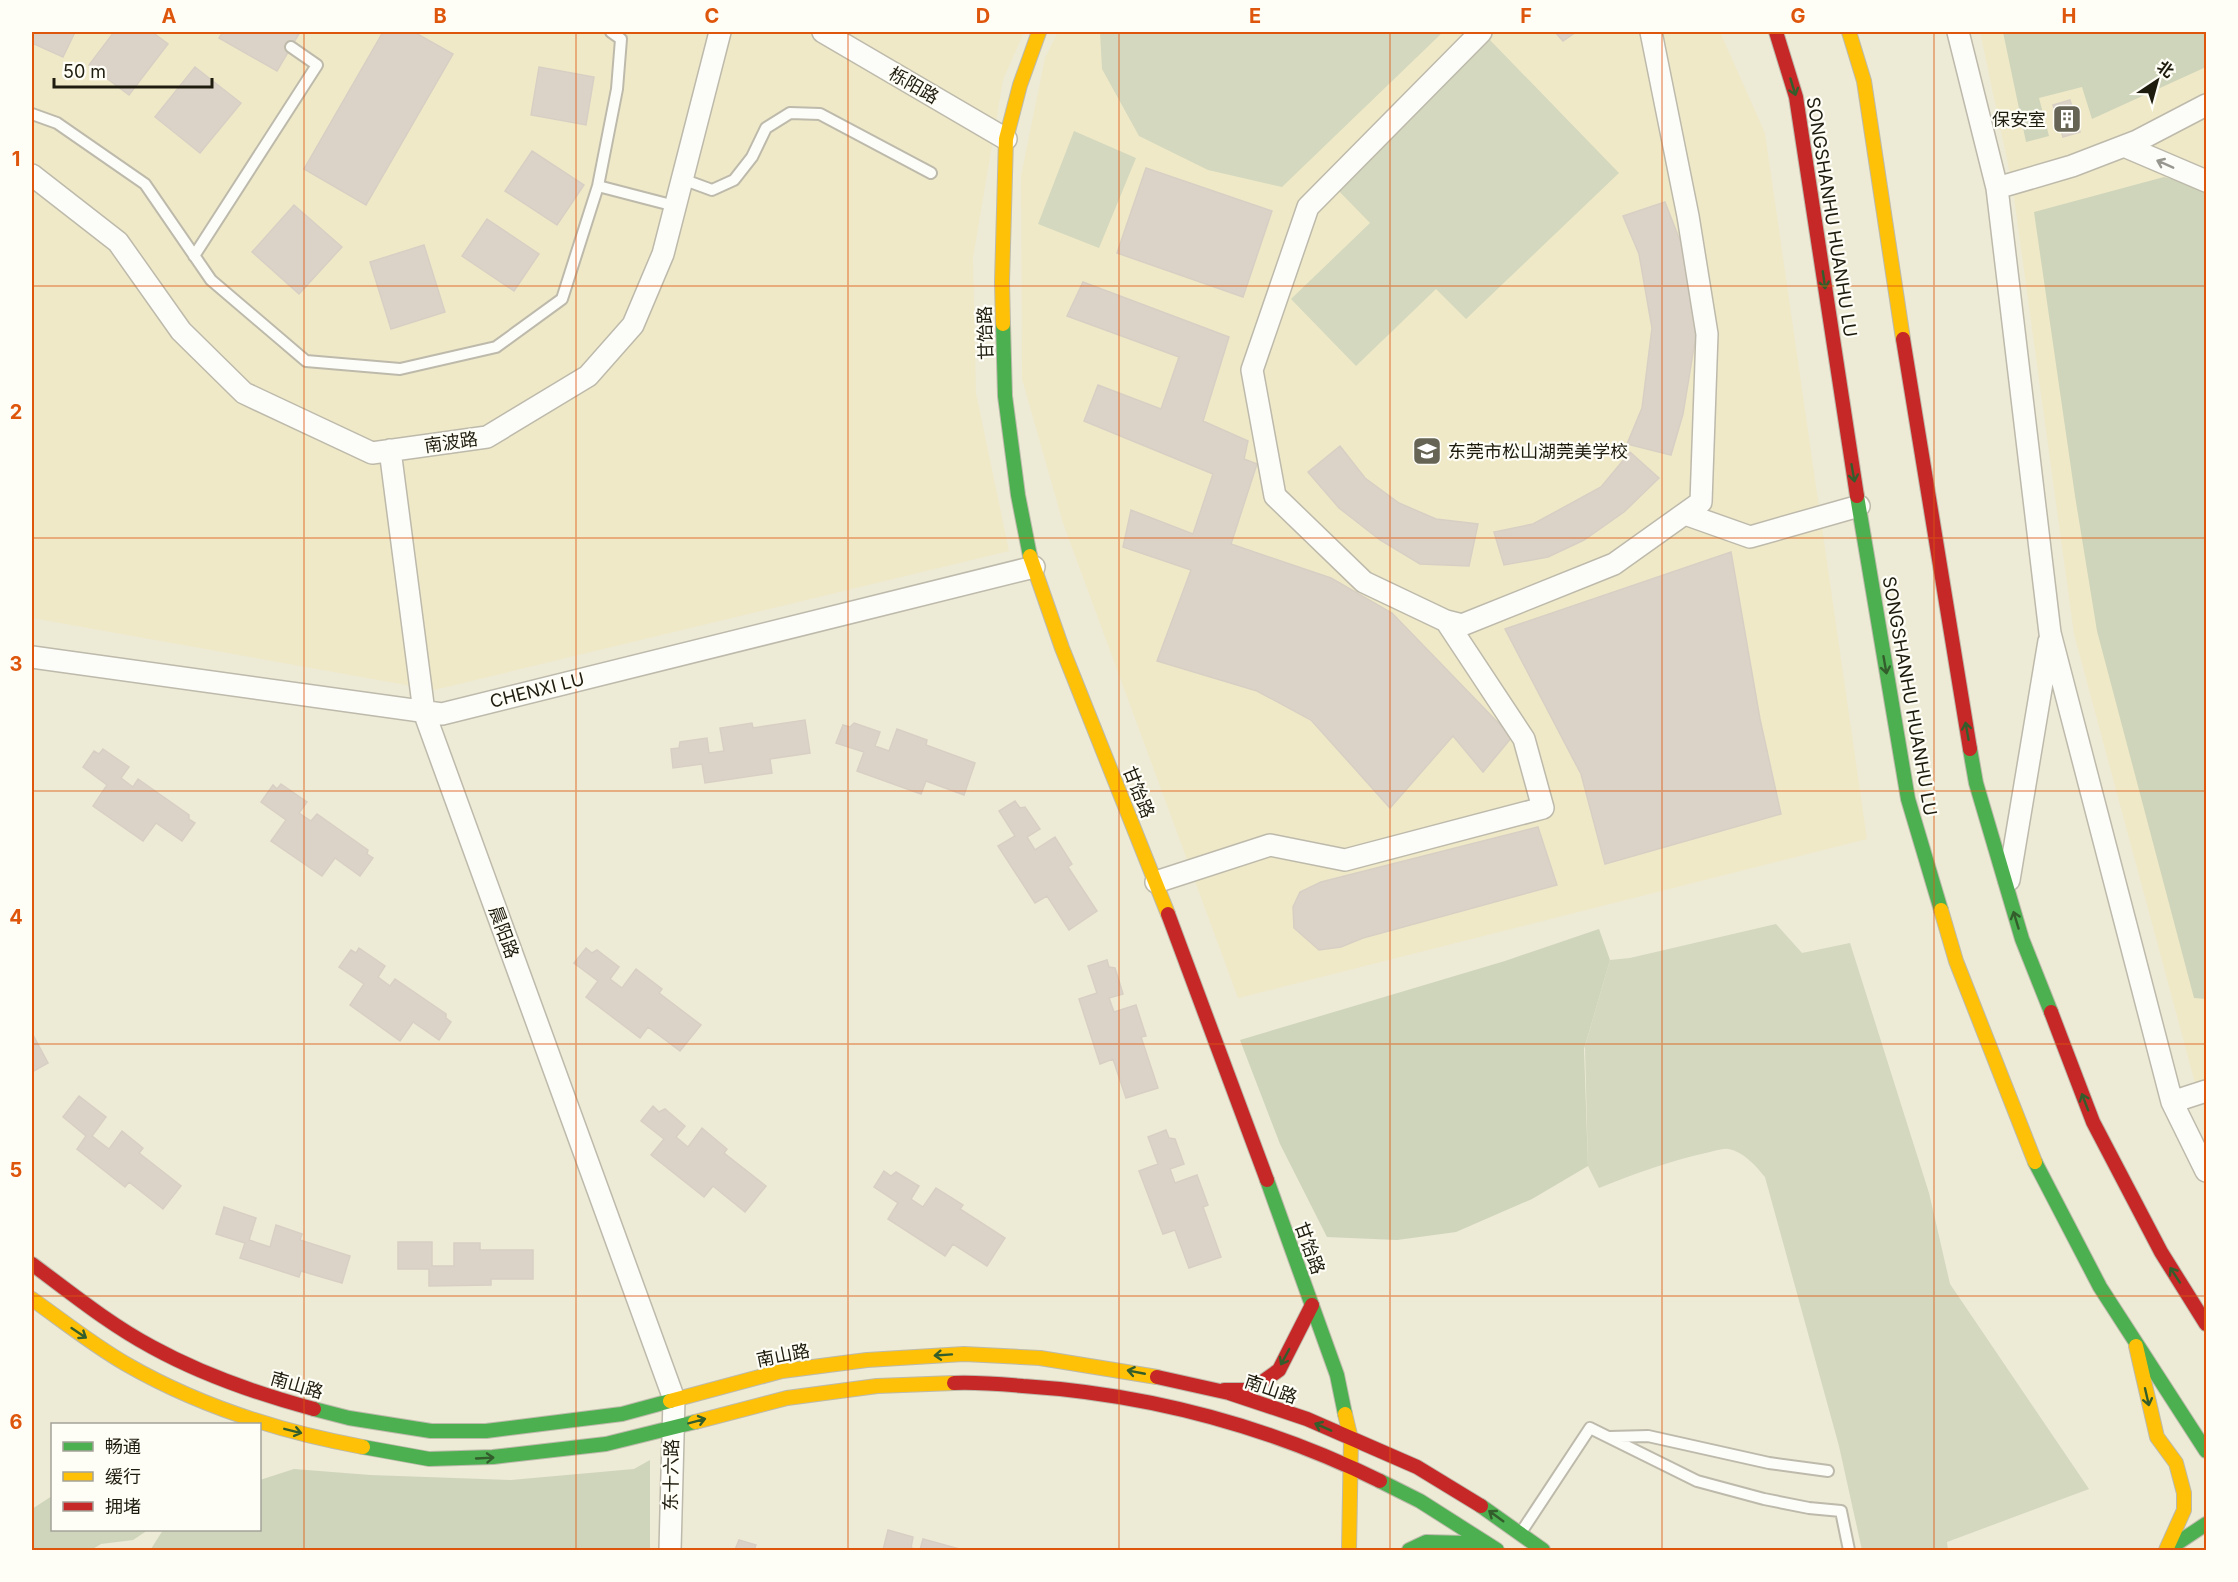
<svg xmlns="http://www.w3.org/2000/svg" width="2238" height="1582" font-family="Inter,'Noto Sans SC',sans-serif">
<rect width="100%" height="100%" fill="#edead6"/>
<path fill="#efe9c8" d="M32 32H1024L1003 80 973 258 976 393 1009 551 434 690 32 618Z
M1058 32H1720L1765 133 1867 839 1238 998 1063 523 1022 379 1021 176 1045 58Z
M1980 32H2206V1109L2198 1094 2074 634 2012 183Z"/>
<path fill="#d3d8be" d="M1100 32H1443L1282 187 1208 170 1139 136 1102 69Z
M1489 39 1619 173 1466 319 1436 289 1356 366 1291 299 1370 223 1335 187Z
M1074 131 1136 158 1099 248 1038 224Z
M1776 924 1802 953 1850 943 1929 1193 1950 1284 2089 1489 1947 1542 1948 1550H1862L1839 1446 1765 1177C1756 1166 1743 1151 1728 1149 1723 1148 1715 1151 1710 1152 1672 1160 1634 1174 1599 1188L1588 1166 1585 1046 1610 960 1630 958Z"/>
<path fill="#cfd5ba" d="M2003 32H2206V67L2092 119 2082 87 2039 98 2049 136 2026 142Z
M2164 177 2206 188V999L2194 998 2097 631 2075 496 2034 212Z
M1599 929 1610 960 1584 1049 1588 1166 1532 1199 1456 1232 1397 1240 1327 1237 1280 1144 1240 1040 1505 961Z
M650 1460V1550H152L151 1549 163 1530H260V1480L294 1469 370 1475 511 1480 634 1469Z
M52 1496V1530H148L133 1540 101 1544 91 1550H32V1509Z"/>
<path fill="#dcd3c8" stroke="#d8cfc4" stroke-width="1.5" d="M32 32H75L63 57 32 43Z
M114 32H152L168 44 129 95 89 65Z
M223 32H300L277 71 219 38Z
M383 32H414L453 54 366 205 304 169Z
M1555 32H1576L1563 41Z
M195 67 241 103 200 153 155 117Z
M539 67 594 77 586 125 531 115Z
M2070 100 2080 132 2063 137 2053 105Z
M532 151 584 185 557 225 505 191Z
M1146 168 1272 211 1243 297 1117 253Z
M1665 202 1682 246 1694 296 1696 335 1683 414 1671 455 1627 444 1642 408 1652 328 1639 254 1623 216Z
M294 205 342 247 299 294 252 252Z
M487 219 539 254 514 291 462 256Z
M424 245 445 312 391 329 370 262Z
M1083 282 1229 337 1203 421 1248 441 1244 459 1257 464 1231 544 1331 578 1392 613 1512 737 1483 772 1453 736 1390 808 1311 720 1257 691 1157 661 1191 570 1123 547 1131 510 1193 534 1213 474 1084 421 1098 385 1161 409 1179 357 1067 316Z
M1340 446 1365 478 1399 503 1436 519 1478 524 1469 566 1420 564 1380 540 1339 508 1308 472Z
M1630 452 1659 478 1624 512 1584 540 1548 557 1504 565 1494 532 1533 524 1601 487Z
M1731 552 1760 719 1781 814 1605 864 1581 774 1505 629Z
M805 720 810 753 770 759 772 773 705 783 702 764 673 768 671 749 679 748 680 742 707 738 709 753 724 751 720 728 752 723 753 728Z
M854 723 880 732 875 746 889 751 897 729 927 740 926 745 975 763 964 795 926 781 921 794 857 771 864 752 836 743 843 725 850 727Z
M103 749 129 767 121 778 133 787 138 779 189 815V819L195 823 182 841 156 823 143 841 93 806 107 785 83 767 94 751 99 754Z
M281 784 307 802 299 813 311 821 317 814 368 850 367 854 373 858 360 876 335 858 322 876 271 841 286 820 261 802 273 785 277 789Z
M1015 801 1020 808 1025 807 1040 829 1027 837 1035 850 1055 837 1072 864 1068 867 1097 911 1069 930 1047 896 1035 903 998 846 1015 836 999 811Z
M1538 827 1557 885 1363 938 1341 947 1319 950 1294 928 1293 907 1300 892 1321 882Z
M359 948 385 966 378 977 390 986 395 979 446 1014V1018L451 1022 439 1040 413 1022 400 1041 350 1005 364 984 339 967 351 950 356 953Z
M586 948 592 953 597 950 619 967 610 979 622 988 636 969 662 989 659 993 701 1025 680 1051 648 1027 640 1038 586 997 598 981 574 963Z
M1107 960 1109 967 1115 968 1123 994 1109 998 1114 1012 1136 1005 1146 1036 1141 1037 1158 1088 1126 1098 1113 1059 1100 1064 1079 999 1097 993 1088 966Z
M32 1033 48 1063 32 1072Z
M79 1096 106 1117 92 1136 109 1149 122 1131 143 1148 139 1153 181 1186 163 1209 129 1182 125 1187 77 1149 86 1136 63 1117Z
M653 1106 659 1112 665 1109 685 1126 676 1137 688 1147 702 1128 727 1149 724 1153 766 1186 745 1212 713 1186 704 1197 651 1155 664 1139 641 1121Z
M1166 1130 1169 1138 1175 1139 1184 1164 1170 1169 1175 1183 1197 1175 1208 1205 1203 1207 1221 1257 1189 1268 1175 1230 1163 1234 1139 1171 1158 1164 1148 1137Z
M884 1171 891 1176 896 1172 919 1186 911 1199 923 1207 936 1188 963 1205 960 1209 1005 1238 987 1266 953 1244 945 1256 888 1219 898 1203 874 1187Z
M224 1207 256 1218 249 1240 270 1247 276 1225 302 1234 300 1240 350 1256 342 1283 301 1271 299 1277 240 1258 245 1243 216 1234Z
M398 1242H432V1266H454V1243H480V1250H533V1279H491V1285L429 1286V1269H398Z
M888 1530 913 1537 911 1548 920 1550H883Z
M923 1539 963 1550H920Z
M739 1540 756 1545 754 1550H735Z"/>
<g fill="none" stroke-linecap="round" stroke-linejoin="round">
<g stroke="#bdbaab" stroke-width="14">
<path id="lane" d="M32 114 57 123 145 184 211 280 306 361 400 369 496 347 562 299 598 186 675 206
M682 179 712 190 734 180 752 157 766 128 790 113 820 114 931 173
M598 186 617 89 621 39 611 32
M194 256 317 65 291 47
M1610 1437 1648 1436 1769 1463 1828 1471
M1522 1531 1590 1428 1697 1481 1764 1499 1809 1508 1841 1511 1849 1550"/>
</g>
<g stroke="#bdbaab" stroke-width="24">
<path id="street" d="M823 32 1006 139
M1481 32 1308 207 1252 370 1275 496 1364 582 1446 621 1462 625 1614 564 1701 502 1707 334 1688 216 1651 32
M1958 32 1997 188 2072 166 2137 141 2206 105
M2124 146 2206 181
M32 175 118 242 181 331 244 393 372 453 487 437 588 376 633 325 663 254 720 32
M1997 188 2050 633 2172 1102 2206 1171
M390 450 424 712 674 1399 670 1550
M1685 514 1750 537 1859 506
M32 657 442 714 1034 567
M2009 880 2049 641
M1156 882 1270 845 1345 860 1543 808 1524 739 1446 621
M2172 1102 2206 1091"/>
</g>
<g stroke="#bdbaab" stroke-width="16">
<path id="fast" d="M1003 324 1005 396 1018 495 1030 556
M1857 496 1908 799 1941 910
M1970 749 1976 783 2022 939 2051 1012
M2035 1162 2100 1287 2206 1451
M1267 1180 1337 1375 1345 1414
M314 1409 349 1418 431 1431H486L622 1414 670 1401
M363 1447 429 1459 493 1457 606 1444 695 1422
M1380 1481 1420 1501 1497 1550
M1481 1506 1543 1550
M1409 1550 1426 1542 1465 1543 1487 1548
M2167 1550 2206 1524"/>
</g>
<g stroke="#bdbaab" stroke-width="16">
<path id="slow" d="M1849 32 1864 81 1903 339
M1003 324 1002 282 1006 139 1020 85 1039 32
M1030 556 1062 648 1168 914
M1941 910 1956 961 2035 1162
M32 1299C63 1321 93 1345 126 1364 199 1406 281 1432 363 1447
M2136 1346 2157 1437 2176 1463 2184 1493V1510L2166 1550
M670 1401 782 1371 867 1360 964 1354 1040 1358 1157 1377
M1345 1414 1351 1439 1349 1550
M695 1422 787 1398 877 1386 954 1383"/>
</g>
<g stroke="#bdbaab" stroke-width="16">
<path id="jam" d="M1776 32 1796 97 1857 496
M1903 339 1970 749
M1168 914 1267 1180
M2051 1012 2093 1122 2161 1252 2206 1324
M32 1264C71 1293 109 1324 152 1347 203 1375 258 1394 314 1409
M1157 1377 1229 1393 1307 1419 1417 1467 1481 1506
M954 1383C977 1382 1000 1384 1023 1386 1147 1394 1268 1426 1380 1481
M1224 1390H1251L1279 1370 1312 1305"/>
</g>
<use href="#lane" stroke="#fcfcf9" stroke-width="10"/>
<use href="#street" stroke="#fcfcf9" stroke-width="21"/>
<use href="#fast" stroke="#4caf50" stroke-width="14"/>
<use href="#slow" stroke="#ffc107" stroke-width="14"/>
<use href="#jam" stroke="#c62828" stroke-width="14"/>
</g>
<defs><path id="oneway-shaft" d="M-6 0H5M1.5-3L5.5 0L1.5 3" fill="none" stroke-width="1.6" stroke-linecap="round" stroke-linejoin="round" transform="scale(1.5)"/></defs>
<g stroke="#335e2c">
<use href="#oneway-shaft" transform="translate(1793 87) rotate(73)"/>
<use href="#oneway-shaft" transform="translate(1824 280) rotate(82)"/>
<use href="#oneway-shaft" transform="translate(1853 473) rotate(80)"/>
<use href="#oneway-shaft" transform="translate(1885 665) rotate(80)"/>
<use href="#oneway-shaft" transform="translate(1967 731) rotate(-100)"/>
<use href="#oneway-shaft" transform="translate(2016 920) rotate(-107)"/>
<use href="#oneway-shaft" transform="translate(2085 1102) rotate(-111)"/>
<use href="#oneway-shaft" transform="translate(2175 1275) rotate(-123)"/>
<use href="#oneway-shaft" transform="translate(79 1333) rotate(34)"/>
<use href="#oneway-shaft" transform="translate(943 1355) rotate(176)"/>
<use href="#oneway-shaft" transform="translate(1285 1357) rotate(118)"/>
<use href="#oneway-shaft" transform="translate(1136 1372) rotate(-169)"/>
<use href="#oneway-shaft" transform="translate(2147 1397) rotate(77)"/>
<use href="#oneway-shaft" transform="translate(697 1421) rotate(-15)"/>
<use href="#oneway-shaft" transform="translate(1323 1427) rotate(-156)"/>
<use href="#oneway-shaft" transform="translate(293 1431) rotate(14)"/>
<use href="#oneway-shaft" transform="translate(485 1458) rotate(-3)"/>
<use href="#oneway-shaft" transform="translate(1496 1516) rotate(-144)"/>
</g>
<use stroke="#98978f" href="#oneway-shaft" transform="translate(2165 164) rotate(-156)"/>
<path fill="none" stroke="#de560c" stroke-width="1.5" stroke-opacity="0.55" d="M304 32V1550M576 32V1550M848 32V1550M1119 32V1550M1390 32V1550M1662 32V1550M1934 32V1550M32 286H2206M32 538H2206M32 791H2206M32 1044H2206M32 1296H2206"/>
<defs>
<g id="building-square" transform="scale(1.5)"><rect x="-9" y="-9" width="18" height="18" rx="4" fill="#666454" stroke="#fefdf6"/><path d="M-4-6H4V6H1V3H-1V6H-4ZM-2.5-4.3h1.7v1.8h-1.7ZM.8-4.3h1.7v1.8H.8ZM-2.5-1h1.7V.8h-1.7ZM.8-1h1.7V.8H.8Z" fill="#fff"/></g>
<g id="school-square" transform="scale(1.5)"><rect x="-9" y="-9" width="18" height="18" rx="4" fill="#666454" stroke="#fefdf6"/><path d="M0-5L7-2L0 1L-7-2ZM-4 1L0 2.5L4 1V4Q0 6-4 4Z" fill="#fff"/></g>
</defs>
<g fill-rule="evenodd">
<use href="#building-square" x="2067" y="119"/>
<use href="#school-square" x="1427" y="451"/>
</g>
<g text-anchor="middle" dominant-baseline="central" stroke-width="4.5" stroke-linejoin="round" paint-order="stroke">
<g font-size="18" fill="#1e1c0e" stroke="#fefdf6">
<text transform="translate(914 85) rotate(30)">栎阳路</text>
<text transform="translate(1832 217) rotate(81)">SONGSHANHU HUANHU LU</text>
<text transform="translate(985 333) rotate(-92)">甘饴路</text>
<text transform="translate(451 442) rotate(-8)">南波路</text>
<text transform="translate(537 690) rotate(-14)">CHENXI LU</text>
<text transform="translate(1910 696) rotate(80)">SONGSHANHU HUANHU LU</text>
<text transform="translate(1139 792) rotate(68)">甘饴路</text>
<text transform="translate(504 932) rotate(70)">晨阳路</text>
<text transform="translate(1310 1248) rotate(70)">甘饴路</text>
<text transform="translate(783 1355) rotate(-11)">南山路</text>
<text transform="translate(297 1385) rotate(16)">南山路</text>
<text transform="translate(1271 1389) rotate(19)">南山路</text>
<text transform="translate(671 1475) rotate(-89)">东十六路</text>
</g>
<g font-size="18" fill="#1e1c0e" stroke="#fefdf6" text-anchor="end">
<text x="2046" y="119">保安室</text>
<text x="1448" y="451" text-anchor="start">东莞市松山湖莞美学校</text>
</g>
</g>
<rect width="2238" height="1582" fill="none" stroke="#fefdf6" stroke-width="66"/>
<rect x="51" y="1423" width="210" height="108" fill="#fefdf6" stroke="#a4a399" stroke-width="1.5"/>
<rect x="63" y="1442" width="30" height="9" fill="#4caf50" stroke="#a4a399" stroke-width="1.5"/>
<text x="105" y="1453" font-size="18" fill="#1e1c0e">畅通</text>
<rect x="63" y="1472" width="30" height="9" fill="#ffc107" stroke="#a4a399" stroke-width="1.5"/>
<text x="105" y="1483" font-size="18" fill="#1e1c0e">缓行</text>
<rect x="63" y="1502" width="30" height="9" fill="#c62828" stroke="#a4a399" stroke-width="1.5"/>
<text x="105" y="1513" font-size="18" fill="#1e1c0e">拥堵</text>
<g transform="translate(2157 81) rotate(36)" stroke="#fefdf6" stroke-width="4.5" paint-order="stroke">
<path d="M0-4.5L10 22L0 15L-10 22Z" fill="#1e1c0e"/>
<text y="-9" font-size="16" font-weight="bold" text-anchor="middle" fill="#1e1c0e">北</text>
</g>
<path d="M54 78v9h158v-9" fill="none" stroke="#1e1c0e" stroke-width="3"/>
<text x="63" y="78" font-size="18" fill="#1e1c0e" stroke="#fefdf6" stroke-width="4.5" paint-order="stroke">50 m</text>
<rect x="33" y="33" width="2172" height="1516" fill="none" stroke="#de560c" stroke-width="2"/>
<g font-size="20" text-anchor="middle" font-weight="bold" fill="#de560c">
<text x="169" y="23">A</text>
<text x="440" y="23">B</text>
<text x="712" y="23">C</text>
<text x="983" y="23">D</text>
<text x="1255" y="23">E</text>
<text x="1526" y="23">F</text>
<text x="1798" y="23">G</text>
<text x="2069" y="23">H</text>
<text x="16" y="166">1</text>
<text x="16" y="419">2</text>
<text x="16" y="671">3</text>
<text x="16" y="924">4</text>
<text x="16" y="1177">5</text>
<text x="16" y="1429">6</text>
</g>
</svg>
